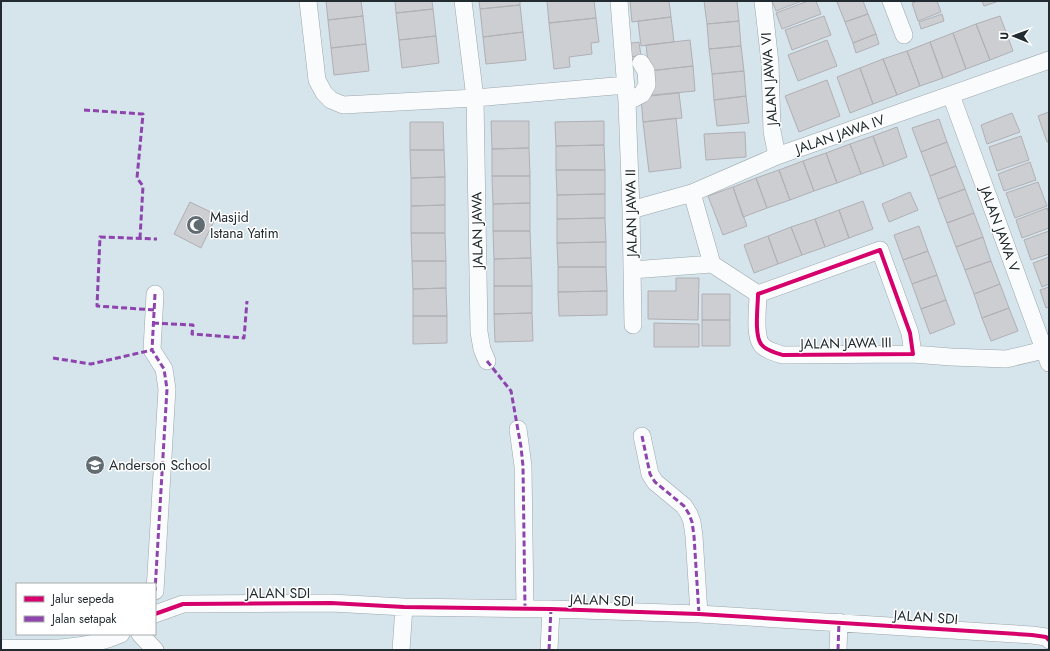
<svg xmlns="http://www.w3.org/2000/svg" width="1050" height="651" font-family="Jost,sans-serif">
<rect width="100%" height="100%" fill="#d6e4ec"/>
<path fill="#cdced2" stroke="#b0b0b5" d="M326 1H361L363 16 328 20Z
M395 1H432L433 9 396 13Z
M479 1H520V5L480 9Z
M547 1H594L596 18 549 23Z
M630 1H669L671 17 632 22Z
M704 1H737L739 21 707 24Z
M772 1H802L776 11Z
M808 1H816L821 14 782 29 776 13Z
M839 1H863L868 14 845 22 837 2Z
M918 1H937L941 12 918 21 912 3Z
M982 1H999L984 6Z
M520 5 523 32 483 37 480 9Z
M433 9 436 36 399 40 396 13Z
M868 14 876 34 853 43 845 22Z
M942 14 944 21 921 29 919 22Z
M363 16 366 44 331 48 328 20Z
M824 16 831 35 792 50 785 30Z
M1000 16 1013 51 990 60 976 24Z
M671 17 674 42 641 46 638 21Z
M596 18 599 42 591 43 592 54 569 57 570 67 554 69 549 23Z
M739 21 741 46 709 49 707 24Z
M976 24 990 60 966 69 953 33Z
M523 32 526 60 486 64 483 37Z
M953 33 966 69 943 78 930 42Z
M876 34 879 44 856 53 853 43Z
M436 36 439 63 402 68 399 40Z
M690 40 693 66 649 71 646 45Z
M827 40 837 66 798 81 788 55Z
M639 42 641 56 627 57 625 44Z
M930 42 943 78 920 86 907 51Z
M366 44 369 71 334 75 331 48Z
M741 46 744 71 712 74 709 49Z
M907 51 920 86 897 95 883 59Z
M883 59 897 95 873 104 860 68Z
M693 66 695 91 652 95 649 71Z
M860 68 873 104 850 113 837 77Z
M744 71 746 96 714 100 712 74Z
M827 80 840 116 799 132 785 96Z
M679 93 682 118 643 122 641 97Z
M746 96 749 123 717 126 714 100Z
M1049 112V142H1047L1038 116Z
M1012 113 1020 132 987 144 981 125Z
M676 118 681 168 649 172 643 122Z
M939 119 947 142 921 152 912 128Z
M491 121H529V148L492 149Z
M604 121V145L556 146 555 122Z
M410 122H443L444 150H410Z
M897 127 907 157 884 166 873 136Z
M745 132 746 157 706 160 704 134Z
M873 136 884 166 861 174 850 144Z
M1021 136 1029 160 997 171 989 147Z
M947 142 956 166 930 176 921 152Z
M850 144 861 174 837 183 826 153Z
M604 145 605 170H556V146Z
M529 148 530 176H492V149Z
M410 150H444L445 177 411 178Z
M826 153 837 183 814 191 803 161Z
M803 161 814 191 790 200 779 170Z
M1030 162 1036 180 1004 191 998 174Z
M956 166 965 189 938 199 930 176Z
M556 170H605V194L557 195Z
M779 170 790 200 767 208 756 178Z
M492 176H530V203L493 204Z
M445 177V205L411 206V178Z
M756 178 767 208 743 217 733 187Z
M1038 182 1047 206 1015 218 1006 193Z
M733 187 747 226 723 235 708 196Z
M965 189 974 213 947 223 938 199Z
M910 192 918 210 889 222 882 204Z
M605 194V218L557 219V195Z
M863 201 873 229 849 238 839 210Z
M190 202 217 215 201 248 174 234Z
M530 203V231H493V204Z
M445 205V233H411V206Z
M1047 208 1049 213V228L1022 238 1016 220Z
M839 210 849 238 825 247 815 219Z
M974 213 983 237 956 247 947 223Z
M605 218 606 242 557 243V219Z
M815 219 825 247 802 255 791 227Z
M919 226 928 251 903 260 894 235Z
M791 227 802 255 778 264 768 236Z
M493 231H530L531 258 494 259Z
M1049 231V254L1031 260 1024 240Z
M411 233H445L446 261H412Z
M768 236 778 264 754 273 744 245Z
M983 237 991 261 965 270 956 247Z
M606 242V267H558L557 243Z
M928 251 937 275 912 284 903 260Z
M1049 257V284L1042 287 1033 263Z
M531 258 532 286H494V259Z
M412 261H446V288L413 289Z
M991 261 1000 284 974 294 965 270Z
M558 267H606L607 291 558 292Z
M937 275 946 300 921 309 912 284Z
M676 278H699L698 320 648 319V291H676Z
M1000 284 1009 308 982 318 974 294Z
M494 286H532V313L494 314Z
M1049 287V307L1046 308 1040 290Z
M446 288 447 316H413V289Z
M607 291V315L559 316 558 292Z
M702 294H730V320H702Z
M946 300 955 324 930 334 921 309Z
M1009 308 1018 331 991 341 982 318Z
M532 313 533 341 495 342 494 314Z
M413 316H447V343L413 344Z
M702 320H730V346H702Z
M654 323 699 324V347H654Z"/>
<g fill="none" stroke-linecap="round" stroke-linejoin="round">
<g stroke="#9ba6ac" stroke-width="18">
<path id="street" d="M308 1 317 80 324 93 331 100 343 105 475 98 626 85
M463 1 475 98 479 332 482 349 487 361
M619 1 627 102 631 210 633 325
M763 1 770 63 772 131 777 156
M891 1 904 35
M951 95 1049 363
M627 102 642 94 647 85 646 71 641 63
M631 210 692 193 777 156 1049 60
M880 250 910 333 913 354 783 355C776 353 765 350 761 344 754 334 758 306 758 294Z
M712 264 758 294
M632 270 712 264 692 193
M155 294 152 350 164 369 167 389 155 591
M913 354 951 357 1006 359 1044 350
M518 429 523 466 525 609
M642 436 650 474 655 482 684 506 689 514 692 522 694 536 699 614
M155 614 183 604 331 603 404 607 551 609 699 614 1032 635 1046 637 1049 640
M140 634 155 650
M1 648C43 649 82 651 121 634
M401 650 404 607
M549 650 551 609
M838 650 839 622"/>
</g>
<use href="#street" stroke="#f9fbfc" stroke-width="17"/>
<path stroke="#8e44ad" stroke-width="3" stroke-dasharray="6 3" stroke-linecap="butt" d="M84 110 143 114 137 178 143 186 140 238
M155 294 152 350 164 369 167 389 155 591
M154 310 97 306 100 237 157 239
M153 323 193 325 192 334 244 338 247 301
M53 358 91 364 152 350
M487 361 511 391 521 447 523 466 525 609
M642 436 650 474 655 482 684 506 689 514 692 522 694 536 699 614
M48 649V650
M549 650 551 609
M838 650 839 622"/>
<g stroke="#fff" stroke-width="6">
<path id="cycleway" d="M880 250 910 333 913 354 783 355C776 353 765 350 761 344 754 334 758 306 758 294Z
M155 614 183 604 331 603 404 607 551 609 699 614 1032 635 1046 637 1049 640"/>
</g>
<use href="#cycleway" stroke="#d6006c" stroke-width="4"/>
</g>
<defs>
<g id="mosque-disc" transform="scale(1)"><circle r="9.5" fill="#616c72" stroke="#fff"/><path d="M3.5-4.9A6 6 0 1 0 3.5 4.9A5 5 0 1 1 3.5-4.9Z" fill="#fff"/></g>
<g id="school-disc" transform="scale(1)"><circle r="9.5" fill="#616c72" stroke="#fff"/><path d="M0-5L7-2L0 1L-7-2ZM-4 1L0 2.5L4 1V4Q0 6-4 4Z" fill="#fff"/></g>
</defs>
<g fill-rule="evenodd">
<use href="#mosque-disc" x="196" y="225"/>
<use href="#school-disc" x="95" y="465"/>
</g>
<g text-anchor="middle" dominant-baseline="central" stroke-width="3" stroke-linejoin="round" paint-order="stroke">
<g font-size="14" fill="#222c30" stroke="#fff">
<text transform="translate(769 79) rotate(-94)">JALAN JAWA VI</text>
<text transform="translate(840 134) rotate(-19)">JALAN JAWA IV</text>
<text transform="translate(631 213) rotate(-91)">JALAN JAWA II</text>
<text transform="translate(1000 229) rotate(70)">JALAN JAWA V</text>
<text transform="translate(477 230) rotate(-91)">JALAN JAWA</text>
<text transform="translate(846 343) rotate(-1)">JALAN JAWA III</text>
<text x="278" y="593">JALAN SDI</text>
<text transform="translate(602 600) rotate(2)">JALAN SDI</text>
<text transform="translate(926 617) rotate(4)">JALAN SDI</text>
</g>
<g font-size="14" fill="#222c30" stroke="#fff" text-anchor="start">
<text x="210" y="217">Masjid<tspan x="210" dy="16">Istana Yatim</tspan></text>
<text x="109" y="465">Anderson School</text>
</g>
</g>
<rect width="1050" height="651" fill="none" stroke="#222c30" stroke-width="4"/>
<rect x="16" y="583" width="140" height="52" fill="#ffffff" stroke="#a7abac"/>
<rect x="24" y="596" width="20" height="6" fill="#d6006c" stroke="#a7abac"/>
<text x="52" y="603" font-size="12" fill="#222c30">Jalur sepeda</text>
<rect x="24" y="616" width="20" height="6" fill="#8e44ad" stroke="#a7abac"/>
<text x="52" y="623" font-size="12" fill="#222c30">Jalan setapak</text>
<g transform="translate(1014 36) rotate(271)" stroke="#ffffff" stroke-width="3" paint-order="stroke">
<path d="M0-3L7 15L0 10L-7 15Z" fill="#222c30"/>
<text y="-6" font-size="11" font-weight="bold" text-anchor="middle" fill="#222c30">U</text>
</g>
</svg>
